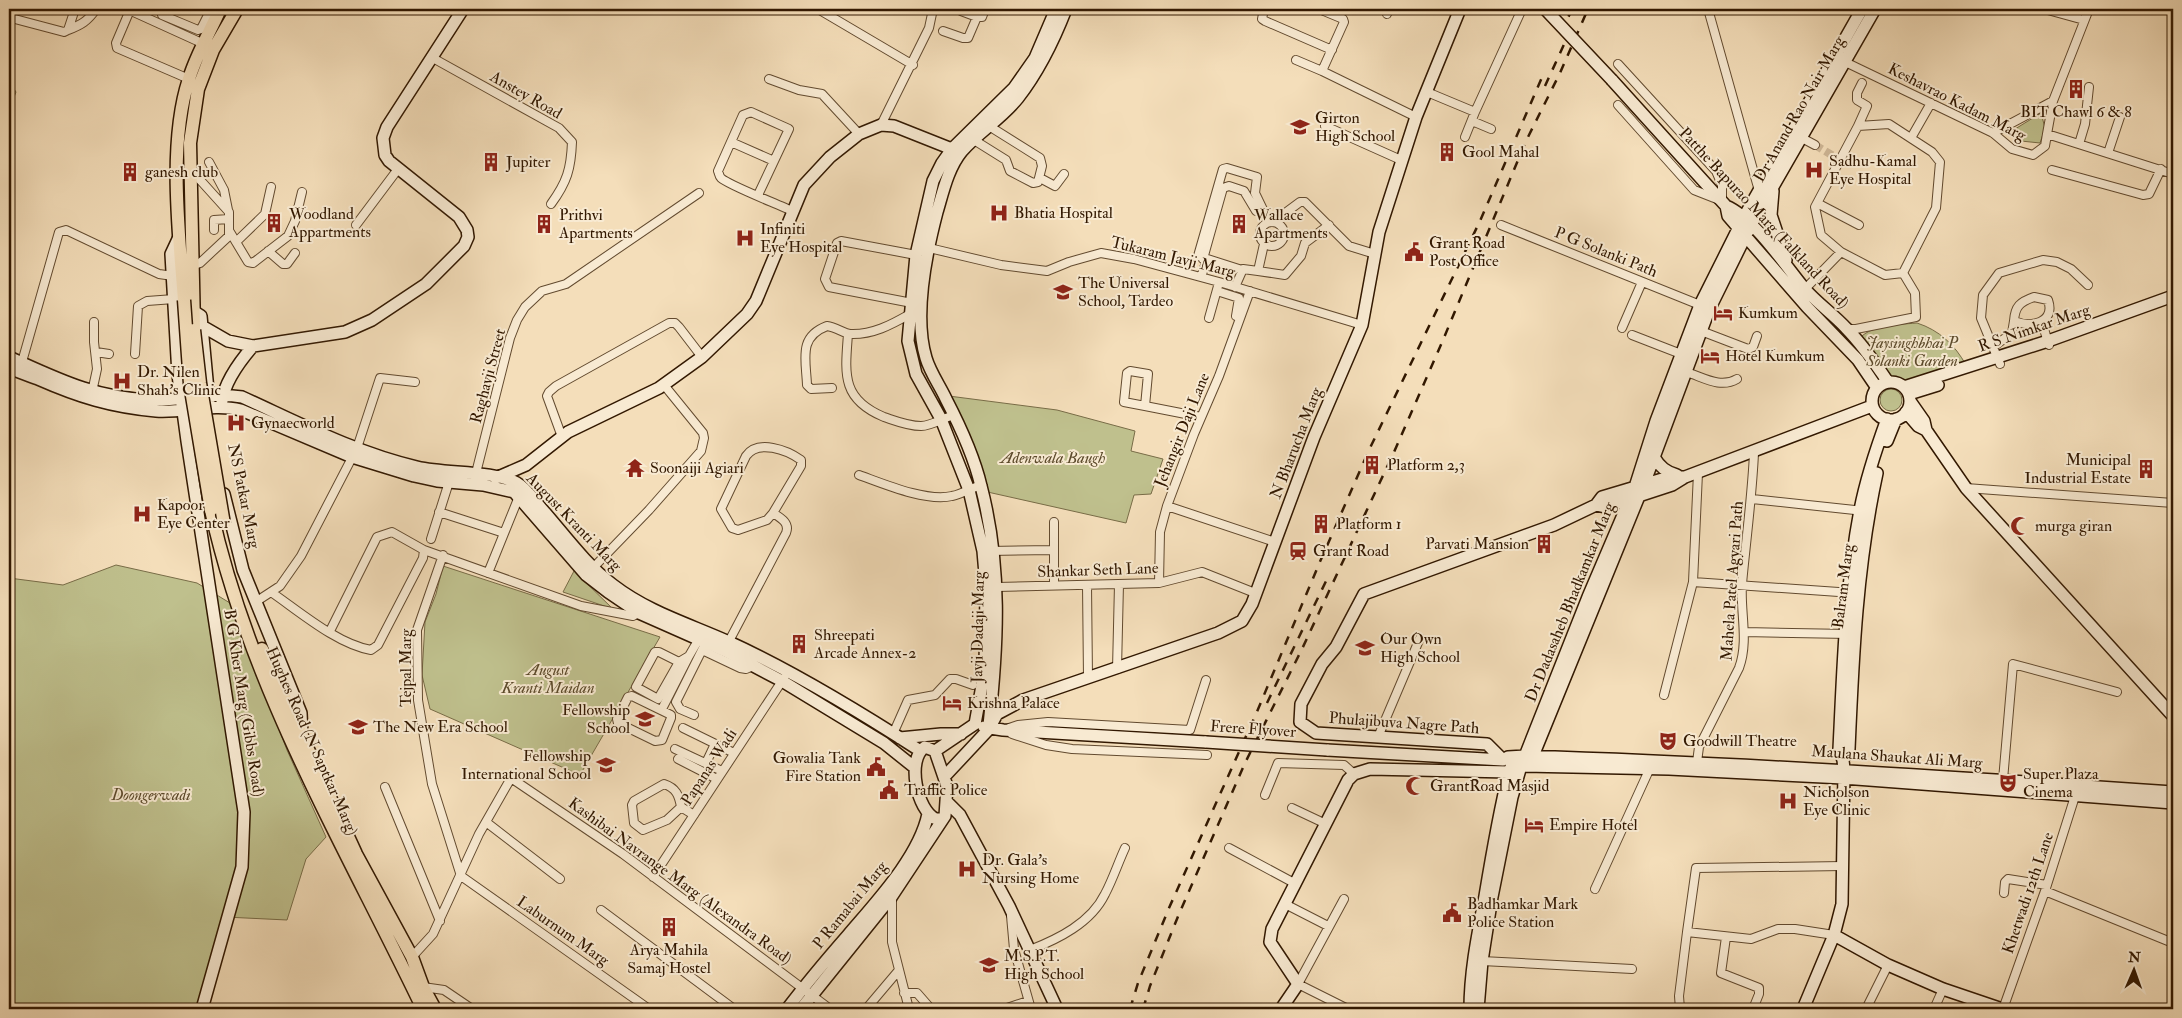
<svg xmlns="http://www.w3.org/2000/svg" width="2182" height="1018" font-family="'IM FELL Double Pica',serif">
<rect width="100%" height="100%" fill="#f4deba"/>
<filter id="stains"><feTurbulence type="fractalNoise" baseFrequency=".004" numOctaves="4"/><feColorMatrix values="0 0 0 0 .2 0 0 0 0 .09 0 0 0 0 .02 0 0 0 .5 -.17"/></filter>
<radialGradient id="worn" r=".72"><stop offset=".6" stop-color="#630" stop-opacity="0"/><stop offset="1" stop-color="#630" stop-opacity=".3"/></radialGradient>
<path fill="#bfc08d" stroke="#786c47" d="M9 85 12 86 16 92 9 110Z
M2041 113 2045 128 2040 143 2021 141 2007 134Z
M1917 323C1939 330 1955 345 1966 365L1909 384 1878 373 1856 342C1870 324 1895 325 1917 323Z
M1880 400a11 11 0 1 1 22 0a11 11 0 1 1-22 0Z
M941 395 1057 410 1135 431 1131 451 1163 459 1151 494 1134 495 1126 523 983 491Z
M116 565 197 583 230 603 287 750 326 837 306 859 287 920 225 917 199 1009H9V578L63 585Z
M443 566 660 637 580 775 430 709 422 675 425 622 436 594Z
M574 571 613 609 563 592Z"/>
<g fill="none" stroke-linecap="round" stroke-linejoin="round">
<path stroke="#cdb695" stroke-width="8" stroke-dasharray="8 4" stroke-linecap="butt" d="M1815 145 1835 157"/>
<g stroke="#624a2f" stroke-width="10">
<path id="street" d="M127 9 204 44
M147 9H151
M161 9 162 15 198 30 201 29 211 9
M818 9 913 65
M960 9 961 11 977 17
M1264 9 1262 19 1265 21 1332 50
M1319 9 1343 19 1344 22 1322 71 1416 117
M1708 9 1759 191
M2044 9 2084 20
M130 10 116 43 117 48 189 79
M1387 14 1389 9
M9 15 11 18 64 32 68 30 75 9
M68 30C81 25 88 21 96 9
M943 31 963 38H968L977 17H982L985 9
M431 57 559 128 572 142C571 169 567 182 551 204
M1296 60 1322 71
M1841 60 1993 133 2012 149 2033 155 2045 146 2047 134 2173 174
M1618 64 1716 171 1722 185V201L1694 190 1618 105
M769 79 799 90 822 94 859 134
M1427 92 1475 112 1522 9
M1472 121 1491 129
M1889 124 1932 152 1940 162 1936 208 1903 273 1885 275 1841 252 1821 235 1815 207 1858 126Z
M881 125 929 28 933 9
M1325 126 1401 160
M1858 126 1867 106 1857 100V93L1862 83
M1993 133 2053 101 2089 9
M2047 134 2053 101
M1465 137 1475 112
M1800 137 1815 145
M1911 138 1931 103
M974 140 1006 160 1010 171 1033 183 1038 182 1042 166 1040 158 989 126
M731 142 774 161
M2079 144 2085 124 2089 87
M2108 153 2120 117
M209 162 224 190 228 210
M2052 170 2143 195 2149 194 2161 169
M1040 178 1055 186 1064 174
M758 195 789 129 751 112 743 115 718 171C719 173 719 176 721 178 728 185 780 205 792 211
M1817 203 1859 225
M1260 234a12 12 0 1 1 24 0a12 12 0 1 1-24 0Z
M1273 222 1300 202H1305L1349 246 1375 254
M356 225 398 169
M1501 225 1700 305
M214 230V220L229 219
M230 232 248 262 253 263 288 236 295 221 302 192
M236 242 265 214 271 187
M925 247 1001 265 1047 271 1069 262 1101 253 1134 259 1219 282 1362 325
M268 251 283 264H287L295 253
M1203 259 1223 188 1229 186 1244 191 1256 211
M191 266 200 263 229 236V212L192 171
M1242 270 1198 256 1223 169 1227 168 1257 177 1255 193 1269 222
M1258 271 1285 275 1301 256 1305 243 1329 225
M1201 277 1207 260
M1235 287 1243 269 1258 271 1264 244
M1805 289 1841 252
M1217 291 1239 298 1236 316
M2034 297 2048 300C2056 323 2031 328 2014 321 2015 306 2020 302 2034 297Z
M912 303 829 287 825 279 837 243 841 241 916 255
M1209 318 1218 286
M2042 323 2049 345
M1622 328 1642 282
M1846 329H1856L1916 317 1915 293 1903 273
M1701 331 1748 349 1753 347 1757 336
M848 334C845 374 841 399 884 417 896 421 908 426 921 426 931 426 944 418 954 415
M1632 335 1681 354
M1993 347 2012 333 2014 321
M96 352 109 354
M135 354 138 306 147 301 174 299
M22 362 59 232 66 230 159 274 173 276
M2000 364 1981 318 1983 295 1999 273 2043 260 2057 262 2071 269 2088 285
M1130 371 1148 374 1145 406 1124 402 1127 373Z
M1686 372C1703 377 1720 389 1737 379
M832 388 811 389 807 385C806 359 798 337 827 326 835 327 844 333 850 334 872 335 891 325 910 314
M92 392 97 369 94 342V322
M1145 406 1201 417
M562 437 547 396 549 392 556 386 669 323H675L679 327 702 357
M859 475C884 484 926 502 952 496 962 494 972 488 981 485
M475 477 510 338 517 320 525 307 542 291 566 284 699 193
M1966 488 2173 503
M1752 499 1864 511
M1167 506 1275 542
M439 512 504 533
M1054 522V585
M431 539 449 482
M989 551 1054 550
M443 555 417 630 418 700 432 784 461 876 649 1009
M591 570 649 510 701 451 704 438 703 433 664 385
M488 573 520 494
M1693 582 1853 593
M1159 583 1160 532 1167 506 1194 434 1219 376 1250 291
M1087 585 1088 678
M997 587 1159 583 1202 572 1255 593
M271 592C300 612 337 644 371 650L378 645 423 558 424 550
M257 601 280 586 301 556 357 448 380 378 415 382
M330 631 377 537 392 532 424 550 581 606 633 616 640 612
M1744 632 1849 634
M727 645 786 533C790 523 781 518 773 513L801 466V460C787 450 758 439 746 456L721 509 732 528 738 530 767 520 773 513
M702 650 740 668 746 669 755 665
M679 662 659 652H655L636 687 658 699 679 662 689 656 700 637
M1117 669 1119 584
M1664 695 1693 582 1698 473
M632 696 671 715V718L662 740 655 741 618 723 617 719 628 697Z
M662 709 689 656
M694 715 680 709 676 702 707 640
M683 728 734 753
M1009 728 1018 725 1048 722 1190 730 1206 680
M893 734 908 700 935 695 950 679H956L973 685
M1012 734 1046 745 1072 749 1207 755
M1378 737 1420 638
M675 749 722 771
M678 759 717 779
M1697 762 1699 747 1739 668C1749 641 1740 612 1742 584 1746 540 1752 497 1754 453
M706 763 715 744
M2003 780 2013 664 2117 692
M385 787 440 921
M1265 795 1278 763 1344 765 1354 774
M681 807 667 820 643 830 634 823 632 805 634 801 664 784C676 788 679 795 681 807L694 815
M1292 808 1326 824
M486 822 560 879
M1229 848 1296 884
M653 877 784 678
M1595 889 1650 768
M2045 891 2173 943
M2004 893 2005 882 2008 879 2047 885
M892 896V942L909 1009
M1344 899 1298 984 1348 1009
M1285 904 1328 926
M601 910 734 1009
M1011 916 1014 949 1031 1009
M1834 935 1795 929H1778L1751 939 1687 932 1696 868 1843 866
M1726 937 1721 973 1759 988V994L1753 1009
M1030 950C1058 939 1091 923 1105 894 1113 879 1118 863 1125 848
M412 957 433 934 479 834 511 778 623 854 830 1009
M1482 961 1632 969
M423 987 444 990 472 1009
M904 993H917L931 1009
M866 1009 899 970
M1004 1009 1028 1001
M1680 1009 1679 996 1687 932
M1866 1009 1888 965
M1934 1009 1943 989
M2003 1009 2045 891 2076 793"/>
</g>
<g stroke="#321801" stroke-width="14">
<path id="secondary" d="M1612 80 1726 206C1753 217 1785 265 1804 288 1817 303 1833 314 1846 328 1862 344 1875 363 1888 382
M1773 191 1771 215 1786 260
M1726 206 1728 216 1807 307 1858 360 1877 388
M179 237 171 254 178 375 187 441 244 812 242 867 202 1009
M193 311 201 316 209 401
M202 326 228 341 253 346 345 332 372 320 426 284 464 246 468 237 467 230 459 217 389 161 385 155 383 138 387 127 463 9
M9 357C58 379 95 398 151 400 182 401 211 392 242 397 299 423 356 453 417 467 447 474 491 470 517 483 526 488 534 500 541 508 564 534 585 564 613 585 648 612 689 624 729 642 793 671 860 712 919 750
M9 368C18 372 28 375 38 379 79 397 111 407 156 411 184 413 213 403 241 410L352 457 414 476 437 481 483 485 514 492 586 575 608 592 639 613 725 651 782 681 884 743 914 767
M1872 401a19 19 0 1 1 38 0a19 19 0 1 1-38 0Z
M1904 387 2048 341 2173 296
M1909 394 1938 385
M222 401C225 381 240 361 253 346
M1910 401 1924 421 1926 430
M1906 412 1918 426 1926 430 1966 488 2173 716
M1887 441 1896 419
M1654 457C1660 467 1666 472 1677 475
M496 478 526 465 568 432 659 388 702 357 747 314 756 301 804 185 830 157 859 134 881 125 894 126 957 151
M224 494 243 570 301 713 302 734
M1596 505 1605 507 1672 485 1685 477 1872 406
M989 725C998 643 1002 566 981 486 974 456 960 426 946 399 940 386 930 372 926 358 913 315 926 254 937 212 943 192 948 168 962 151 979 132 1002 118 1018 98 1039 71 1054 40 1066 9
M984 727 1003 730 1206 742
M900 738 941 734H961
M1327 750 1503 760 1508 757 1525 756C1741 763 1957 777 2173 792
M935 751 975 724 985 669 986 586 983 551 969 490 941 419 916 374 908 341 916 255 933 181 942 163 952 149 1014 88 1035 58 1056 9
M1503 760 1487 744 1316 733 1300 722 1301 704 1322 664 1336 647 1364 594 1554 525 1596 505 1602 497 1669 477H1685
M1843 760 1849 749C1853 655 1857 565 1877 473
M1519 766 1669 769 1843 778 2173 803
M945 776 989 729 997 714 1023 700 1218 633 1242 621 1252 604 1314 437 1362 325 1379 232 1416 117 1460 9
M947 802 960 815 1009 906 1057 1009
M1834 935 1888 965 1943 989 2002 1009
M787 1009C806 984 827 959 848 935 876 902 919 857 928 814
M801 1009 892 896 945 816 947 786 935 751 925 747C906 759 917 811 936 819H941
M1281 1009 1298 984 1270 942 1272 929 1348 780 1354 774 1370 769 1509 772
M1470 1009C1470 971 1478 933 1485 896 1492 854 1499 813 1509 772L1512 765 1525 756 1588 597 1635 487 1656 421 1700 305 1744 217 1862 9
M1478 1009 1482 961 1492 897 1512 797 1521 766 1533 756 1644 484 1709 310 1751 225 1875 9
M1803 1009 1834 935 1842 904 1844 769 1843 760 1839 749C1843 669 1845 589 1860 510 1866 479 1876 449 1887 419"/>
</g>
<g stroke="#321801" stroke-width="15">
<path id="primary" d="M184 300C179 234 168 142 189 79 196 55 210 32 220 9
M194 328 190 143 198 89 213 50 237 9
M211 510C250 688 345 846 423 1009
M262 649 356 854 412 957 423 987 435 1009"/>
</g>
<use href="#street" stroke="#f8ead2" stroke-width="8"/>
<use href="#secondary" stroke="#f8ead2" stroke-width="11"/>
<use href="#primary" stroke="#f4deba" stroke-width="12"/>
<path stroke="#321801" stroke-width="2.5" stroke-dasharray="9 9" stroke-linecap="butt" d="M1561 33 1572 9
M1545 86 1572 27
M1267 703 1328 577
M1130 1009 1138 983 1169 908 1256 714 1319 564 1369 450 1480 221 1543 75
M1143 1009 1150 986 1179 914 1245 763 1302 649 1394 452 1443 340 1526 141 1560 73 1588 9"/>
<g stroke="#321801" stroke-width="14" stroke-linecap="butt">
<path id="secondary-bridge" d="M1545 9 1612 80
M1206 742 1327 750"/>
</g>
<g stroke="#321801" stroke-width="15" stroke-linecap="butt">
<path id="primary-bridge" d="M184 300 190 384 211 510
M194 330 200 383 224 524"/>
</g>
<use href="#secondary-bridge" stroke="#f8ead2" stroke-width="11"/>
<use href="#primary-bridge" stroke="#f4deba" stroke-width="12"/>
</g>
<defs>
<g id="building-bare" transform="scale(1.5)"><path d="M-4-6H4V6H1V3H-1V6H-4ZM-2.5-4.3h1.7v1.8h-1.7ZM.8-4.3h1.7v1.8H.8ZM-2.5-1h1.7V.8h-1.7ZM.8-1h1.7V.8H.8Z" fill="#8f2418" stroke="#f8ead2" stroke-width="2.5" paint-order="stroke"/></g>
<g id="school-bare" transform="scale(1.5)"><path d="M0-5L7-2L0 1L-7-2ZM-4 1L0 2.5L4 1V4Q0 6-4 4Z" fill="#8f2418" stroke="#f8ead2" stroke-width="2.5" paint-order="stroke"/></g>
<g id="hospital-bare" transform="scale(1.5)"><path d="M-5-5h3v3.5h4V-5h3V5h-3V1.5h-4V5h-3Z" fill="#8f2418" stroke="#f8ead2" stroke-width="2.5" paint-order="stroke"/></g>
<g id="civic-bare" transform="scale(1.5)"><path d="M-.6-6.5H3V-4.5H.6V-3L4-1V1h2V6H-6V1h2V-1L-.6-3ZM-1.2 2.5V6h2.4V2.5Z" fill="#8f2418" stroke="#f8ead2" stroke-width="2.5" paint-order="stroke"/></g>
<g id="hotel-bare" transform="scale(1.5)"><path d="M-6-4.5h1.5V1H6V5H4.5V3h-9V5H-6ZM-4 0a1.8 1.8 0 1 1 3.6 0ZM.5 0V-2.5h3Q6-2.5 6 0Z" fill="#8f2418" stroke="#f8ead2" stroke-width="2.5" paint-order="stroke"/></g>
<g id="temple-bare" transform="scale(1.5)"><path d="M0-6L5-2H3V0L6.5 2.5H4V6H1.5V3h-3V6H-4V2.5H-6.5L-3 0V-2H-5Z" fill="#8f2418" stroke="#f8ead2" stroke-width="2.5" paint-order="stroke"/></g>
<g id="mosque-bare" transform="scale(1.5)"><path d="M3.5-4.9A6 6 0 1 0 3.5 4.9A5 5 0 1 1 3.5-4.9Z" fill="#8f2418" stroke="#f8ead2" stroke-width="2.5" paint-order="stroke"/></g>
<g id="station-bare" transform="scale(1.5)"><path d="M-3-6H3Q5-6 5-4V2Q5 4 3 4L4.5 6H3L1.5 4h-3L-3 6H-4.5L-3 4Q-5 4-5 2V-4Q-5-6-3-6ZM-3.5-4v3h7v-3ZM-3.5 1v1.5H-2V1ZM2 1v1.5H3.5V1Z" fill="#8f2418" stroke="#f8ead2" stroke-width="2.5" paint-order="stroke"/></g>
<g id="theatre-bare" transform="scale(1.5)"><path d="M-5-5.5Q0-4 5-5.5V0Q5 5 0 6Q-5 5-5 0ZM-3.3-2.5H-1v1.5H-3.3ZM1-2.5H3.3v1.5H1ZM-2.8 1Q0 5.5 2.8 1Z" fill="#8f2418" stroke="#f8ead2" stroke-width="2.5" paint-order="stroke"/></g>
</defs>
<g fill-rule="evenodd">
<use href="#building-bare" x="2076" y="89"/>
<use href="#school-bare" x="1300" y="127"/>
<use href="#building-bare" x="1447" y="152"/>
<use href="#building-bare" x="491" y="162"/>
<use href="#hospital-bare" x="1814" y="170"/>
<use href="#building-bare" x="130" y="172"/>
<use href="#hospital-bare" x="999" y="213"/>
<use href="#building-bare" x="274" y="223"/>
<use href="#building-bare" x="544" y="224"/>
<use href="#building-bare" x="1239" y="224"/>
<use href="#hospital-bare" x="745" y="238"/>
<use href="#civic-bare" x="1414" y="252"/>
<use href="#school-bare" x="1063" y="292"/>
<use href="#hotel-bare" x="1723" y="313"/>
<use href="#hotel-bare" x="1710" y="356"/>
<use href="#hospital-bare" x="122" y="381"/>
<use href="#hospital-bare" x="236" y="423"/>
<use href="#building-bare" x="1372" y="465"/>
<use href="#temple-bare" x="635" y="468"/>
<use href="#building-bare" x="2146" y="469"/>
<use href="#hospital-bare" x="142" y="514"/>
<use href="#building-bare" x="1321" y="524"/>
<use href="#mosque-bare" x="2020" y="526"/>
<use href="#building-bare" x="1544" y="544"/>
<use href="#station-bare" x="1298" y="551"/>
<use href="#building-bare" x="799" y="644"/>
<use href="#school-bare" x="1365" y="648"/>
<use href="#hotel-bare" x="952" y="703"/>
<use href="#school-bare" x="645" y="719"/>
<use href="#school-bare" x="358" y="727"/>
<use href="#theatre-bare" x="1668" y="741"/>
<use href="#school-bare" x="606" y="765"/>
<use href="#civic-bare" x="876" y="767"/>
<use href="#theatre-bare" x="2008" y="783"/>
<use href="#mosque-bare" x="1415" y="786"/>
<use href="#civic-bare" x="889" y="790"/>
<use href="#hospital-bare" x="1788" y="801"/>
<use href="#hotel-bare" x="1534" y="825"/>
<use href="#hospital-bare" x="967" y="869"/>
<use href="#civic-bare" x="1452" y="913"/>
<use href="#building-bare" x="669" y="927"/>
<use href="#school-bare" x="989" y="965"/>
</g>
<g text-anchor="middle" dominant-baseline="central" stroke-width="4" stroke-linejoin="round" paint-order="stroke">
<g font-size="16" fill="#321801" stroke="#f8ead2">
<text transform="translate(526 95) rotate(30)">Anstey Road</text>
<text transform="translate(1957 102) rotate(27)">Keshavrao Kadam Marg</text>
<text transform="translate(1799 109) rotate(-60)">Dr Anand Rao Nair Marg</text>
<text transform="translate(1764 218) rotate(47)">Patthe Bapurao Marg (Falkland Road)</text>
<text transform="translate(1606 252) rotate(22)">P G Solanki Path</text>
<text transform="translate(1173 257) rotate(14)">Tukaram Javji Marg</text>
<text transform="translate(2034 328) rotate(-19)">R S Nimkar Marg</text>
<text transform="translate(488 376) rotate(-75)">Raghavji Street</text>
<text transform="translate(1182 430) rotate(-68)">Jehangir Daji Lane</text>
<text transform="translate(1296 443) rotate(-69)">N Bharucha Marg</text>
<text transform="translate(244 496) rotate(78)">NS Patkar Marg</text>
<text transform="translate(574 522) rotate(46)">August Kranti Marg</text>
<text transform="translate(1098 570) rotate(-2)">Shankar Seth Lane</text>
<text transform="translate(1732 581) rotate(-86)">Mahela Patel Agyari Path</text>
<text transform="translate(1843 586) rotate(-83)">Balram Marg</text>
<text transform="translate(1570 602) rotate(-68)">Dr Dadasaheb Bhadkamkar Marg</text>
<text transform="translate(978 627) rotate(-89)">Javji Dadaji Marg</text>
<text transform="translate(406 668) rotate(-90)">Tejpal Marg</text>
<text transform="translate(244 703) rotate(81)">B G Kher Marg (Gibbs Road)</text>
<text transform="translate(1404 723) rotate(4)">Phulajibuva Nagre Path</text>
<text transform="translate(1253 729) rotate(4)">Frere Flyover</text>
<text transform="translate(312 741) rotate(66)">Hughes Road (N Saptkar Marg)</text>
<text transform="translate(1897 757) rotate(4)">Maulana Shaukat Ali Marg</text>
<text transform="translate(709 767) rotate(-57)">Papanas Wadi</text>
<text transform="translate(680 881) rotate(36)">Kashibai Navrange Marg (Alexandra Road)</text>
<text transform="translate(2028 893) rotate(-71)">Khetwadi 12th Lane</text>
<text transform="translate(850 905) rotate(-51)">P Ramabai Marg</text>
<text transform="translate(563 931) rotate(35)">Laburnum Marg</text>
</g>
<g font-size="16" fill="#321801" stroke="#f8ead2" text-anchor="start">
<text x="2076" y="112" text-anchor="middle">BIT Chawl 6 &amp; 8</text>
<text x="1315" y="118">Girton<tspan x="1315" dy="18">High School</tspan></text>
<text x="1462" y="152">Gool Mahal</text>
<text x="1829" y="161">Sadhu-Kamal<tspan x="1829" dy="18">Eye Hospital</tspan></text>
<text x="506" y="162">Jupiter</text>
<text x="145" y="172">ganesh club</text>
<text x="1014" y="213">Bhatia Hospital</text>
<text x="289" y="214">Woodland<tspan x="289" dy="18">Appartments</tspan></text>
<text x="559" y="215">Prithvi<tspan x="559" dy="18">Apartments</tspan></text>
<text x="1254" y="215">Wallace<tspan x="1254" dy="18">Apartments</tspan></text>
<text x="760" y="229">Infiniti<tspan x="760" dy="18">Eye Hospital</tspan></text>
<text x="1429" y="243">Grant Road<tspan x="1429" dy="18">Post Office</tspan></text>
<text x="1078" y="283">The Universal<tspan x="1078" dy="18">School, Tardeo</tspan></text>
<text x="1738" y="313">Kumkum</text>
<text x="1725" y="356">Hotel Kumkum</text>
<text x="137" y="372">Dr. Nilen<tspan x="137" dy="18">Shah's Clinic</tspan></text>
<text x="251" y="423">Gynaecworld</text>
<text x="2131" y="460" text-anchor="end">Municipal<tspan x="2131" dy="18">Industrial Estate</tspan></text>
<text x="1387" y="465">Platform 2,3</text>
<text x="650" y="468">Soonaiji Agiari</text>
<text x="157" y="505">Kapoor<tspan x="157" dy="18">Eye Center</tspan></text>
<text x="1336" y="524">Platform 1</text>
<text x="2035" y="526">murga giran</text>
<text x="1529" y="544" text-anchor="end">Parvati Mansion</text>
<text x="1313" y="551">Grant Road</text>
<text x="814" y="635">Shreepati<tspan x="814" dy="18">Arcade Annex-2</tspan></text>
<text x="1380" y="639">Our Own<tspan x="1380" dy="18">High School</tspan></text>
<text x="967" y="703">Krishna Palace</text>
<text x="630" y="710" text-anchor="end">Fellowship<tspan x="630" dy="18">School</tspan></text>
<text x="373" y="727">The New Era School</text>
<text x="1683" y="741">Goodwill Theatre</text>
<text x="591" y="756" text-anchor="end">Fellowship<tspan x="591" dy="18">International School</tspan></text>
<text x="861" y="758" text-anchor="end">Gowalia Tank<tspan x="861" dy="18">Fire Station</tspan></text>
<text x="2023" y="774">Super Plaza<tspan x="2023" dy="18">Cinema</tspan></text>
<text x="1430" y="786">GrantRoad Masjid</text>
<text x="904" y="790">Traffic Police</text>
<text x="1803" y="792">Nicholson<tspan x="1803" dy="18">Eye Clinic</tspan></text>
<text x="1549" y="825">Empire Hotel</text>
<text x="982" y="860">Dr. Gala's<tspan x="982" dy="18">Nursing Home</tspan></text>
<text x="1467" y="904">Badhamkar Mark<tspan x="1467" dy="18">Police Station</tspan></text>
<text x="669" y="950" text-anchor="middle">Arya Mahila<tspan x="669" dy="18">Samaj Hostel</tspan></text>
<text x="1004" y="956">M.S.P.T.<tspan x="1004" dy="18">High School</tspan></text>
</g>
<g font-size="16" font-style="italic" fill="#5c4a2b" stroke="#f8ead2">
<text x="1912" y="343">Jaysinghbhai P<tspan x="1912" dy="18">Solanki Garden</tspan></text>
<text x="1053" y="458">Adenwala Baugh</text>
<text x="548" y="670">August<tspan x="548" dy="18">Kranti Maidan</tspan></text>
<text x="151" y="795">Doongerwadi</text>
</g>
</g>
<rect width="2182" height="1018" fill="none" stroke="#f4deba" stroke-width="30"/>
<rect x="10" y="10" width="2162" height="998" fill="none" stroke="#321801" stroke-width="2.5"/>
<rect x="15" y="15" width="2152" height="988" fill="none" stroke="#321801"/>
<g transform="translate(2134 970) rotate(2)" stroke="#f8ead2" stroke-width="4" paint-order="stroke">
<path d="M0-4L9 19L0 12L-9 19Z" fill="#321801"/>
<text y="-8" font-size="14" font-weight="bold" text-anchor="middle" fill="#321801">N</text>
</g>
<rect width="100%" height="100%" filter="url(#stains)"/>
<rect width="100%" height="100%" fill="url(#worn)"/>
</svg>
